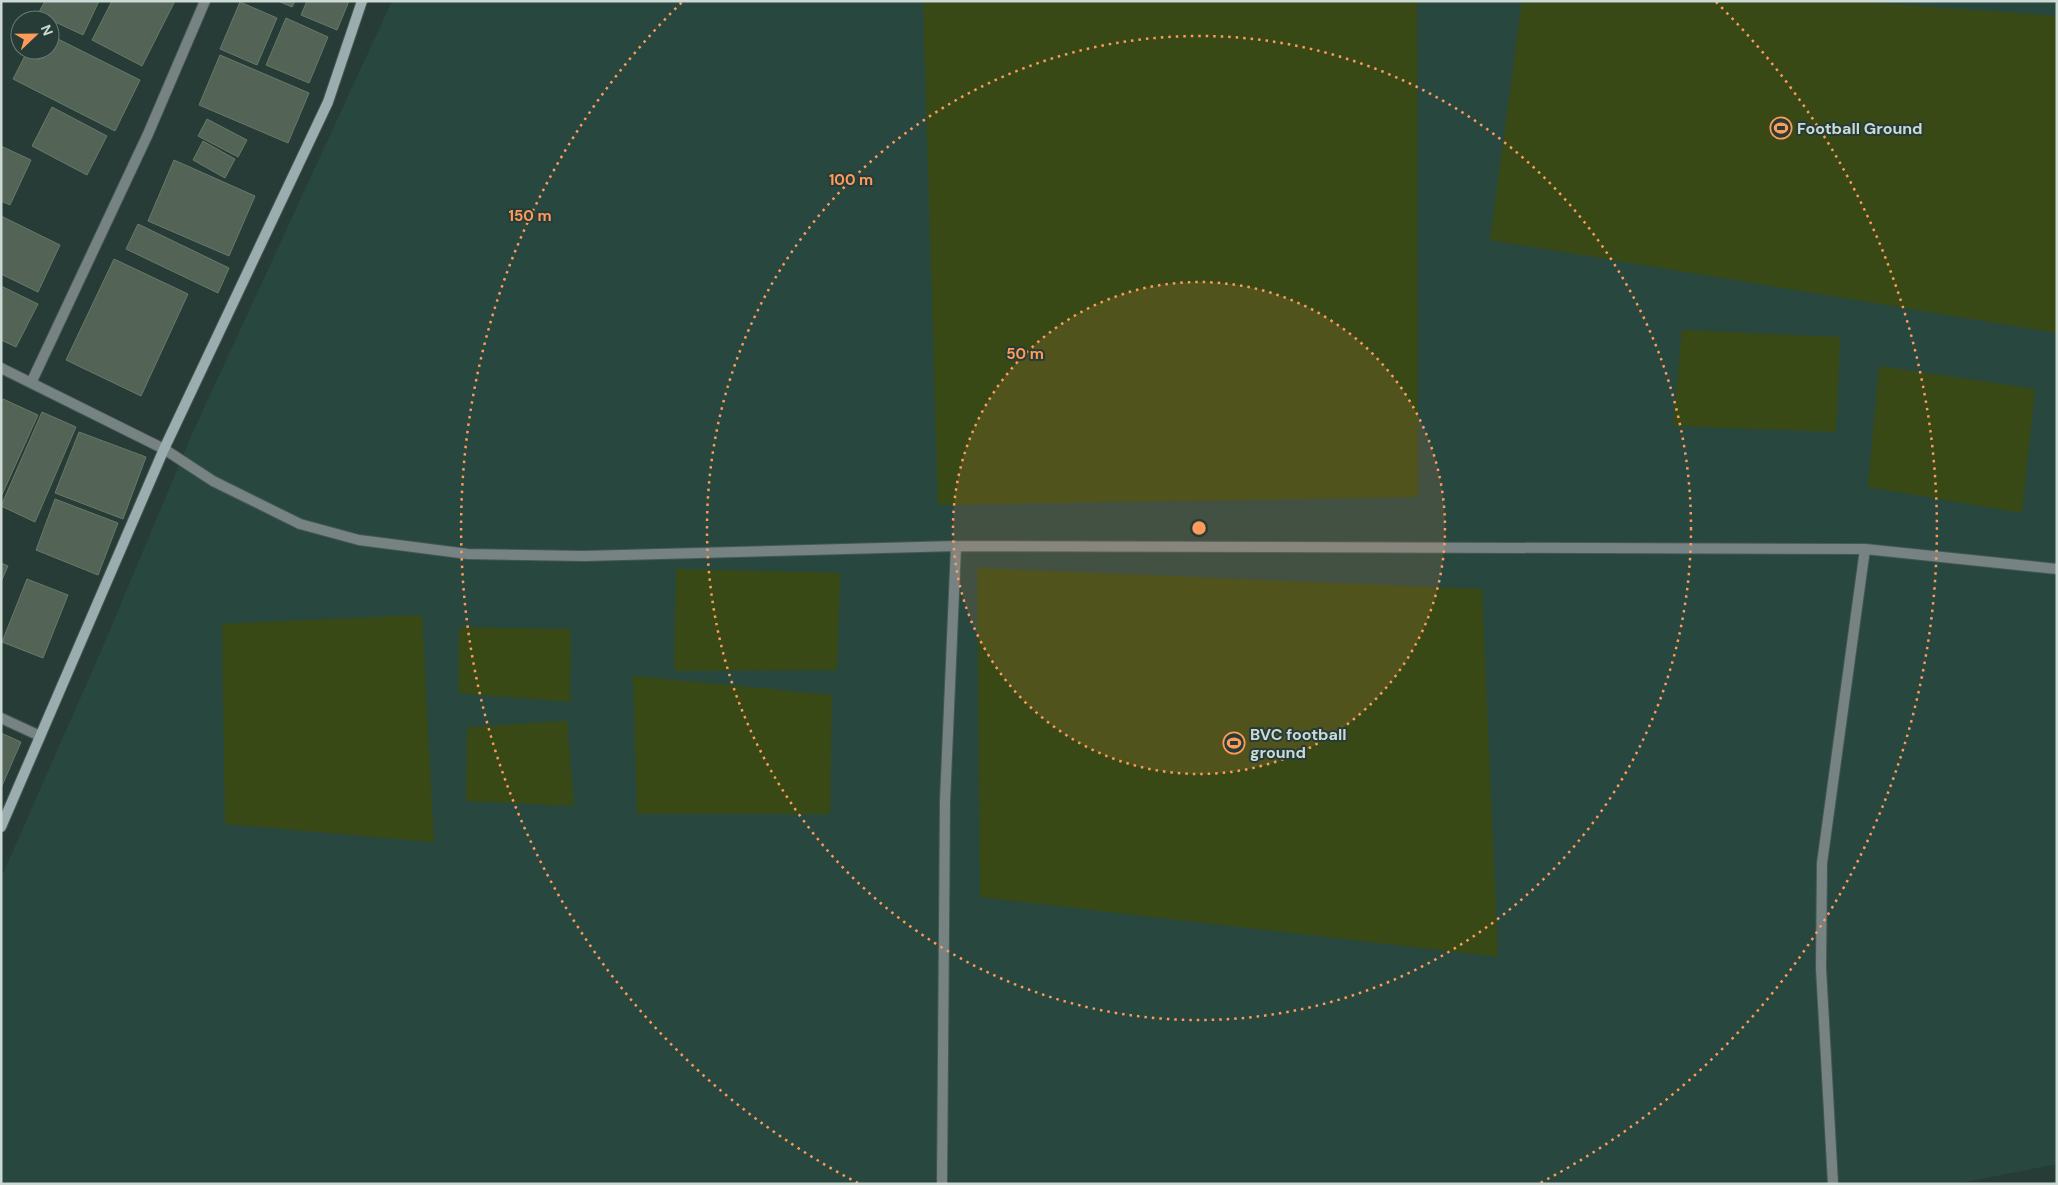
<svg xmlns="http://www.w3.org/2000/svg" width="2058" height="1185" font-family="'DM Sans',sans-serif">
<rect width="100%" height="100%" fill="#273c36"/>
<path fill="#28473e" d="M392 1H2057V1164L1956 1184H1V878L101 651 193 432Z"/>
<path fill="#394915" d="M923 1H1417L1418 497 938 505Z
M1522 1H1850L2057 16V333L1490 240Z
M1682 330 1840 337 1836 432 1673 426Z
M1879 366 2035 389 2022 513 1868 487Z
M977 568 1482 589 1498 957 980 897Z
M676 569 840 573 837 670 674 671Z
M422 615 434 842 225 824 222 624Z
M459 627 571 629 570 702 459 693Z
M633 676 832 695 830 814H637Z
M567 721 574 806 466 801 467 727Z"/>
<path fill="#536456" stroke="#68796a" d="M45 1H99L83 35 38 14Z
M112 1H175L142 66 92 40Z
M278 1H295L292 7Z
M307 1H349L337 30 301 15Z
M240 2 277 18 257 65 220 49Z
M286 18 328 37 309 83 266 65Z
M50 35 140 80 115 131 13 79 28 50H50Z
M220 55 309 93 288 143 199 105Z
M52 107 107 136 87 175 32 146Z
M207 119 247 140 238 157 198 136Z
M203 141 235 159 225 178 193 160Z
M1 146 31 160 10 205 1 201Z
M174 160 255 196 229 256 148 221Z
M1 216 60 245 38 292 1 274Z
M138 224 229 268 218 293 126 249Z
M114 259 188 294 141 396 66 360Z
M1 286 38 304 16 347 1 340Z
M3 399 38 415 1 497V403Z
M42 412 76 427 35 522 1 506Z
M79 432 146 457 123 519 55 493Z
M55 499 118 523 98 575 36 550Z
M1 563 8 566 1 582Z
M27 579 68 595 43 658 2 642Z
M1 733 21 742 1 788Z"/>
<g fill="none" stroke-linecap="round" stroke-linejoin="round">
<g stroke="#455853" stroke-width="12">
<path id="lane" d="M164 449 213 481 300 524 359 540 468 554 584 556 956 546 1865 549 2057 569
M1821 968 1822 863 1865 549
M942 1184 945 801 956 546"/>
</g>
<g stroke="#455853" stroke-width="12">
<path id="street" d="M1 368 164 449
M31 383 148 134 205 1
M1 718 40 736
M1821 968 1833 1184"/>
</g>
<g stroke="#455853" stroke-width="12">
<path id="secondary" d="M1 827 164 449 328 102 362 1"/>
</g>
<use href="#lane" stroke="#778383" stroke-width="10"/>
<use href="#street" stroke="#778383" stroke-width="10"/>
<use href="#secondary" stroke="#9badae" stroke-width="10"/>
</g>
<circle cx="1199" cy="528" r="246" fill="#ff9b5a" fill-opacity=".12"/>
<g fill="none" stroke="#ff9b5a" stroke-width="2.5" stroke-dasharray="2.5 5">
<circle cx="1199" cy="528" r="246"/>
<circle cx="1199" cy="528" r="492"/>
<path d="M858 1183A738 738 0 0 1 682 2M1716 2A738 738 0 0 1 1540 1183"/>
</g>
<defs>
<g id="stadium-ring" transform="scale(1.125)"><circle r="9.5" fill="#273c36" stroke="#ff9b5a" stroke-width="1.5"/><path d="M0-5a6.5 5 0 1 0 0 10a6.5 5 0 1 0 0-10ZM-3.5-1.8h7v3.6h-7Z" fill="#ff9b5a"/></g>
</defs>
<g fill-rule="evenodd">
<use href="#stadium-ring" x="1781" y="128"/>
<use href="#stadium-ring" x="1234" y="743"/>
</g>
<g text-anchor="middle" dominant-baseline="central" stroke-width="4" stroke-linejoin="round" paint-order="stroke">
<g font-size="16" font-weight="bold" fill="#ccd9d5" stroke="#273c36" text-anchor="start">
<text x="1797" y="128">Football Ground</text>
<text x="1250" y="734">BVC football<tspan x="1250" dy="18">ground</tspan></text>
</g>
</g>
<circle cx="1199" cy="528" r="8" fill="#ff9b5a" stroke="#273c36" stroke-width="2.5"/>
<g font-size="15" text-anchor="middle" font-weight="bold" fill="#ff9b5a" stroke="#273c36" stroke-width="4" stroke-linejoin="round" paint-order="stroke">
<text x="851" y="185">100 m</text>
<text x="530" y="221">150 m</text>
<text x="1025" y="359">50 m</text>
</g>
<rect width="2058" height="1185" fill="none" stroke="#ccd9d5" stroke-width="5"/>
<g transform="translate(35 35) rotate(68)"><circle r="24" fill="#273c36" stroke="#697b76"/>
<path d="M0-4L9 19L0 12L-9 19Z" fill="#ff9b5a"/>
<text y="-8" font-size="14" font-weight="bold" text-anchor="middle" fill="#ccd9d5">N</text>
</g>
</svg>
